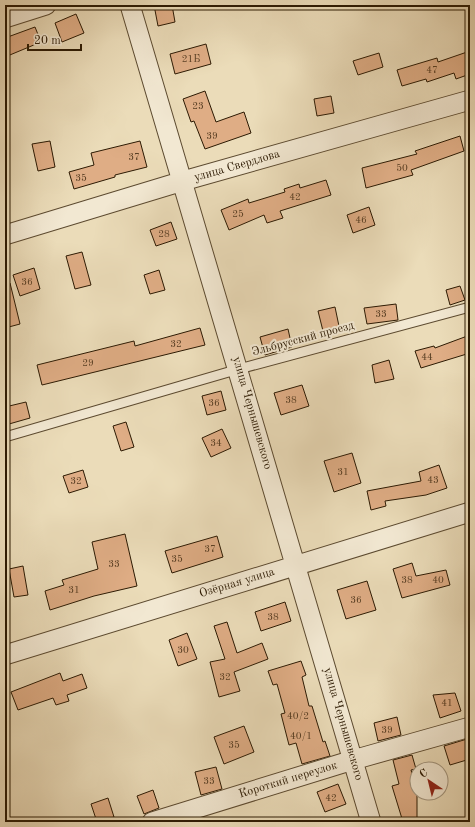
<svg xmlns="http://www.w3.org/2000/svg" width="475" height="827" font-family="'Old Standard TT',serif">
<rect width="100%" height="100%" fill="#ebdcb9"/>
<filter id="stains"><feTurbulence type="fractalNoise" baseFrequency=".005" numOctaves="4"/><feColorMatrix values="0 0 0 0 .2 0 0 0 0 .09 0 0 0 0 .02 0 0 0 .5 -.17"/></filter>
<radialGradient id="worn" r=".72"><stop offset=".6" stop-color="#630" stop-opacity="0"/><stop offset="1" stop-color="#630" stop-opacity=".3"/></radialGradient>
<path fill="#dfad85" stroke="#2c1a03" d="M154 5H172L175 22 158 26Z
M76 14 84 33 62 42 55 23Z
M35 27 41 42 5 57V38Z
M206 44 211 64 175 74 170 54Z
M470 51V74L456 79 454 73 427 82 426 79 402 86 397 70 437 58 438 62Z
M379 53 383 67 358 75 353 61Z
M205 91 216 122 244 112 251 133 205 149 194 121 191 122 183 99Z
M331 96 334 113 317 116 314 99Z
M460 136 464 151 411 170 413 175 366 188 362 168 417 154 415 151Z
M50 141 55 167 38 171 32 144Z
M140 141 147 167 115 175V177L74 189 69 172 94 165 91 153Z
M326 180 331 195 280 211 283 218 267 223 264 215 229 230 221 210 248 199 249 203 285 192 284 189 299 184 300 188Z
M369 207 375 225 353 233 347 215Z
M171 222 177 239 156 246 150 230Z
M82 252 91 285 75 289 66 256Z
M34 268 40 289 20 296 13 275Z
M159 270 165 290 150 294 144 275Z
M10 283 20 324 5 328V284Z
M460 286 465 300 450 305 446 290Z
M396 304 398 320 367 324 364 308Z
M335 307 340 331 324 335 318 311Z
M200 328 205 345 42 385 37 365 134 341 135 346Z
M288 329 292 347 265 355 260 337Z
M470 335V353L421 368 415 351 434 346 435 348Z
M389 360 394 379 375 383 372 365Z
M302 385 309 406 281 415 274 393Z
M221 391 226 410 207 415 202 396Z
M26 402 30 418 9 424 5 407Z
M126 422 134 447 121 451 113 426Z
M222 429 231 448 211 457 202 438Z
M352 453 361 483 334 492 324 461Z
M439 465 447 488 426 495 385 501 386 506 371 510 367 491 421 481 419 472Z
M83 470 88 487 69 493 63 476Z
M125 534 137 586 94 596 50 610 45 591 64 585 62 580 98 569 92 542Z
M217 536 223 557 172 573 165 551Z
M412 563 416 576 446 570 450 585 402 598 393 569Z
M23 566 28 595 14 597 9 569Z
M367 581 376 610 346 619 337 590Z
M285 602 291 621 261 631 255 612Z
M227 622 237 653 262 643 268 659 234 672 240 691 219 697 210 662 225 659 214 626Z
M187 633 197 659 178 666 169 640Z
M301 661 306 675 302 677 309 706H312L323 742 325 741 330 756 302 764 296 743 289 745 281 714 285 713 277 684 273 685 268 671Z
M60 673 63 681 82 674 87 688 67 695 69 701 56 705 53 698 18 710 11 692Z
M455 693 461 711 440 718 433 695Z
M397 717 401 735 378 741 374 723Z
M244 726 254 752 224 764 214 737Z
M467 739 470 749V759L450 765 444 746Z
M412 755 416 769 411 770 417 790V822H403L392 786 399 784 393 760Z
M216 767 222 789 201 795 195 772Z
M338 784 346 804 325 812 317 792Z
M153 790 159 808 144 814 137 796Z
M108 798 114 817 97 822 91 804Z"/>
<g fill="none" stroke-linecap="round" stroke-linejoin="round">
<g stroke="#5c4a30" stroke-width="11">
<path id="lane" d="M5 437 239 369 470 307"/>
</g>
<g stroke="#5c4a30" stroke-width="21">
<path id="street" d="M130 5 371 822
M5 18 46 5
M5 235 183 181 470 100
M5 655 470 512
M152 822 353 760 470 727"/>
</g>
<use href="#lane" stroke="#f2e8d2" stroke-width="9"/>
<use href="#street" stroke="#f2e8d2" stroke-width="19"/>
</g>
<g text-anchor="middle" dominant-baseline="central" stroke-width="4" stroke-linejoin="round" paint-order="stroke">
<g font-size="10" fill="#593f24">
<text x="191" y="59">21Б</text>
<text x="432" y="70">47</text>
<text x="198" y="106">23</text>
<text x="212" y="136">39</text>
<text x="134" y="157">37</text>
<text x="402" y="168">50</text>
<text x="81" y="178">35</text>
<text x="295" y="197">42</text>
<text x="238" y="214">25</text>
<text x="361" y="220">46</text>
<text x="164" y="234">28</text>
<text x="27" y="282">36</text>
<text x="381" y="314">33</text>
<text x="176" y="344">32</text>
<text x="427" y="357">44</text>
<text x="88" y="363">29</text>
<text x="291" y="400">38</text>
<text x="214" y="403">36</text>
<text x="216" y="443">34</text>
<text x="343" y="472">31</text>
<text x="433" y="480">43</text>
<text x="76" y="481">32</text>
<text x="210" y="549">37</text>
<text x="177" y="559">35</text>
<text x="114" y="564">33</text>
<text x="407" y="580">38</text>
<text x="438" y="580">40</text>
<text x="74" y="590">31</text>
<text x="356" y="600">36</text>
<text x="273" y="617">38</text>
<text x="183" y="650">30</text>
<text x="225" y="677">32</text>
<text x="447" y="703">41</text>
<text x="298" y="716">40/2</text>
<text x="387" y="730">39</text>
<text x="301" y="736">40/1</text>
<text x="234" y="745">35</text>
<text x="209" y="781">33</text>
<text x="331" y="798">42</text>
</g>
<g font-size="12" fill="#2c1a03" stroke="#f2e8d2">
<text transform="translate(237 166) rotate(-16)">улица Свердлова</text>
<text transform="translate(303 339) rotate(-15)">Эльбрусский проезд</text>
<text transform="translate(252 413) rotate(74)">улица Чернышевского</text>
<text transform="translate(237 583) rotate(-17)">Озёрная улица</text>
<text transform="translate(343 724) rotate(74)">улица Чернышевского</text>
<text transform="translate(288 780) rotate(-17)">Короткий переулок</text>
</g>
</g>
<rect width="475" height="827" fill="none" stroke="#ebdcb9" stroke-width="20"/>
<rect x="6" y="6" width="463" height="815" fill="none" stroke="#2c1a03" stroke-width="2"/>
<rect x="10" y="10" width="455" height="807" fill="none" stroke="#2c1a03"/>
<g transform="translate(429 781) rotate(325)"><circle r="19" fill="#f2e8d2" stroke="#a3967f"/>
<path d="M0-3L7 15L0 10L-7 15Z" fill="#8f2418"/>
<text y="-6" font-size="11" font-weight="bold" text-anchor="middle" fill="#2c1a03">С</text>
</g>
<path d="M28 44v6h53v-6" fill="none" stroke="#2c1a03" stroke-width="2"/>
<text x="34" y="44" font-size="12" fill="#2c1a03" stroke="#f2e8d2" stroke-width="3" paint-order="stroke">20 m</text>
<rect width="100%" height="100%" filter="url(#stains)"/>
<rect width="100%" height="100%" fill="url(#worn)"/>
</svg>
